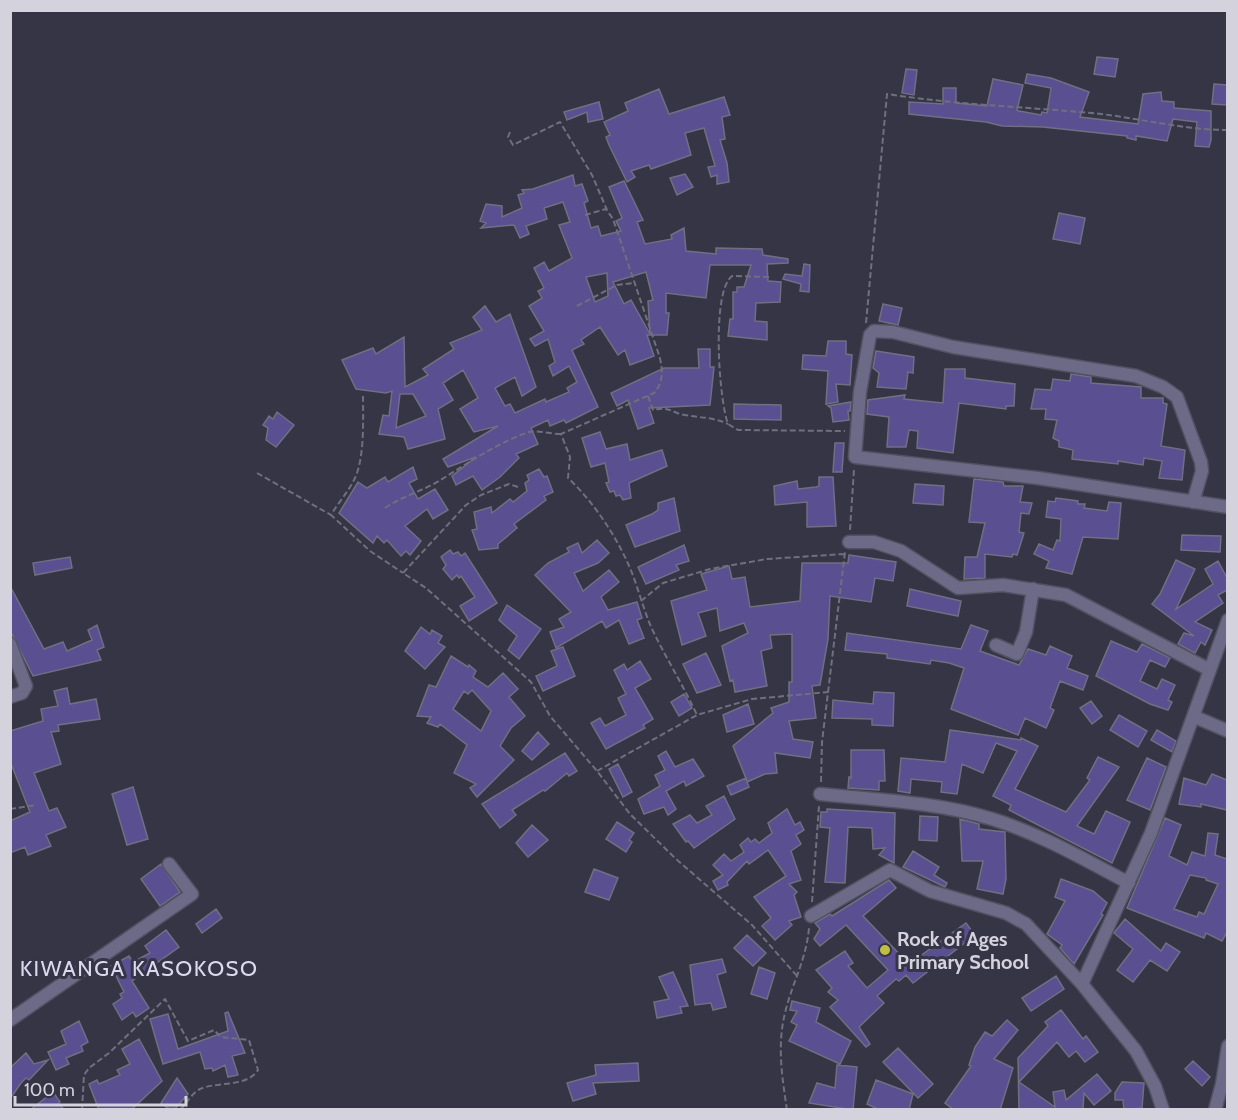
<svg xmlns="http://www.w3.org/2000/svg" width="1238" height="1120" font-family="Cabin,sans-serif">
<rect width="100%" height="100%" fill="#363546"/>
<path fill="#5a4f91" stroke="#706f82" stroke-width="1.5" fill-rule="evenodd" d="M1097 57 1118 59 1115 77 1094 74Z
M906 69 917 70 914 95 902 93Z
M1027 74 1051 78 1089 92 1080 117 1138 124 1143 94 1161 92 1162 101 1174 102V108L1211 111V140L1209 147 1195 146 1197 122 1173 119 1167 141 1136 136V140L1127 138V136L1043 127 1002 126 986 122 909 114V102L943 104V88H956V103L987 106 993 79 1023 85 1017 110 1019 111 1041 115 1042 112 1047 113 1051 88 1025 83Z
M1214 84 1227 85V105L1212 104Z
M659 89 669 114 724 97 730 115 722 117 725 139 720 140 727 163 729 182 717 184V175L711 177 708 167 715 166 704 128 685 133 691 155 651 169 649 165 631 171 635 177 627 182 609 145 606 137 610 135 604 122 628 111 625 103Z
M599 102 603 119 588 122 587 112 567 120 564 112Z
M685 174 693 187 677 195 670 178Z
M573 175 575 186 582 184 588 201 584 203 591 228 598 226 601 236 621 231 616 221 622 218 609 187 624 181 643 220 637 222 645 244 672 239 671 235 684 228 686 251 716 254V248L762 249 763 255 788 259V263L767 264 768 281 781 282 780 302 756 303 755 321 767 322V340L728 336 730 319H733V292H737V287H744L751 265H710L706 298 666 293V313H669L667 335H647L654 356 630 365 625 350 618 355 600 327 581 340 584 344 572 350 598 407 566 423 564 420 550 426 548 420 531 428 538 444 516 454 519 458 500 477 482 490 473 476 456 485 452 476 476 457 448 467 443 459 498 426 474 432 460 409 478 398 463 370 443 383 453 400 438 409 445 439 408 449 404 437 379 434 383 415 389 416 392 391 386 393 356 389 342 360 373 348 376 354 404 337 405 387 428 375 423 369 454 349 450 343 482 330 473 317 485 306 496 322 510 314 536 387 522 396 515 377 495 388 505 406 510 404 515 413 545 399 546 402 569 392 567 388 577 382 569 366 553 376 549 366 555 362 548 339 535 346 530 339 544 331 529 306 542 298 538 291 544 288 534 268 544 262 549 271 572 258 559 225 570 222 563 202 544 208 547 219 526 226 529 234 520 238 514 225 481 228 486 223 480 221 486 204 502 206V217L522 208 518 195 524 193 522 190 533 189ZM646 272 653 300 648 301 650 334 631 300 624 304 613 282ZM607 273 608 296 595 302 586 277ZM400 394H413L426 416 396 428Z
M1059 213 1085 218 1080 244 1053 239Z
M804 264 810 265 809 292 800 291 801 284 783 279 785 274 802 276Z
M883 304 902 308 898 325 879 321Z
M828 341H846V354L852 355 850 385 836 384 838 402 826 404 828 371 802 369 803 355 826 356Z
M698 349H710V367H714L710 405 649 408 654 423 638 429 628 400 617 406 611 393 664 368H699Z
M876 351 914 357 913 373 908 372 906 389 877 387 879 373 873 368Z
M945 369H965V378L1015 384 1014 406H1006V409L959 403 953 453 917 448 918 431 909 430 906 447H887L889 417 867 414 868 400 905 395 904 399 943 403Z
M1071 374 1091 377V383L1141 387V398H1163V403L1167 404 1161 446 1185 450 1182 480 1159 478 1162 461 1144 458 1143 465 1118 461V464L1072 459 1073 450 1059 447V441L1053 438 1057 420 1045 419 1046 409H1031L1035 389 1051 390 1053 379 1070 381Z
M851 402 850 411H848L849 420 833 422 831 408 828 406Z
M734 404 781 405V420L734 419Z
M277 412 294 425 276 447 266 440 268 428 263 425 269 416 273 419Z
M600 432 606 449 627 444 630 460 662 450 667 466 629 483 631 498 623 500 620 495 616 496 614 491 610 492 606 483 609 482 605 463 591 467 582 438Z
M835 443H844L842 472H833Z
M413 467 417 479 409 483 418 499 435 489 448 510 433 519 427 509 405 526 421 541 410 555 406 551 401 556 387 540 384 543 377 536 373 543 339 513 358 482 367 488 385 477 388 482Z
M539 469 544 477 547 476 553 492 544 496 546 500 514 524 517 528 498 544V548L479 550 472 530 477 529 474 512 491 507 492 513 510 499 513 502 527 491 525 483 529 480 527 475Z
M819 477H833L836 526 807 527V502L775 505 774 486 797 481 798 489 816 487 819 486Z
M974 479 1003 482 1004 486H1023L1020 502 1032 503 1029 514 1021 513 1019 532 1024 533 1017 555 1013 554 1012 557 985 554V578L964 579 965 557H977L985 523 969 522Z
M915 484 944 486 943 505 913 503Z
M674 498 680 531 635 547 626 525 652 514 658 510V503Z
M1056 498 1078 501V504H1085L1084 508 1107 511 1109 502 1121 503 1118 539 1083 537 1072 574 1046 568 1049 561 1034 554 1039 544 1053 550 1057 540 1060 541 1061 519 1046 517 1048 501 1055 502Z
M1182 535 1221 536 1220 552 1181 550Z
M597 540 609 553 598 563 574 573 583 591 609 570 619 582 601 597 608 610 637 602 642 618 637 620 644 638 629 644 619 620 606 628 602 621 556 648 550 632 564 627 559 619 571 612 535 575 548 563 569 552 567 548 578 543 582 553Z
M684 545 689 561 676 565 679 570 646 584 638 567Z
M450 550 453 554 458 552 461 556 465 553 497 603 469 621 460 606 475 597 461 576 459 578 457 575 452 580 443 569 446 565 441 557Z
M849 555 896 562 893 581 875 578 871 602 830 596 828 639 820 685 812 686 816 718 789 721 793 739 813 742 810 758 775 753 777 773 765 774 747 782 749 787 731 795 727 786 746 778 747 781 733 746 773 713 771 708 789 702V682H792V634L770 635 772 648 761 651 767 686 735 692 733 680 730 681 722 646 748 633 744 623 720 631 717 608 698 613 706 636 682 645 671 601 707 590 701 574 729 566 732 579 745 577 750 607 800 601 802 563H848Z
M70 557 72 568 35 575 33 563Z
M1176 560 1195 569 1176 609 1213 584 1205 569 1218 561 1227 578V590L1218 595 1223 603 1195 622 1212 630 1205 645 1201 642 1195 653 1178 644 1184 633 1194 636 1152 604 1160 594Z
M10 586 44 649 63 642 67 651 92 640 88 630 97 625 104 647 97 650 101 660 33 676 10 630Z
M910 589 961 601 958 616 907 606Z
M507 605 541 629 519 659 508 650 517 636 499 620Z
M971 625 988 631 980 651 1019 665 1028 649 1046 655 1050 646 1072 656 1067 668 1088 676 1083 690 1060 681 1050 708 1054 710 1046 728 1025 718 1018 735 951 709 964 668 949 663 931 660 930 664 887 658V654L845 650 847 633 961 649Z
M421 627 430 634 432 630 442 636 438 643 445 647 425 669 405 651Z
M1111 641 1137 652 1142 644 1170 658 1165 667 1150 660 1140 681 1157 689 1162 679 1175 685 1168 700 1172 702 1168 710 1150 704 1096 676Z
M563 647 575 676 543 691 536 676 557 666 551 651Z
M706 653 721 685 697 693 683 664Z
M451 656 468 667 469 665 476 671 473 677 488 687 503 673 518 689 509 697 525 716 511 728 500 746 514 760 477 797 470 788 476 784 454 773 467 745 440 724 438 727 427 723 431 717 417 716 429 685 436 687ZM472 690 491 711 481 731 453 709 464 691 468 694Z
M640 661 651 679 635 688 653 719 643 725 645 728 606 749 591 723 600 718 605 726 626 715 618 698 626 694 614 670 624 664 627 670Z
M67 688 70 704 96 699 100 719 58 725 59 731 51 732 61 764 34 773 49 811 57 808 66 827 46 835 51 846 28 855 25 847 10 853V821L30 812 10 761V731L43 721 41 709 58 706 54 691Z
M874 692 894 693 893 726 872 725V719L832 718 833 700 873 704Z
M684 694 692 708 679 716 671 702Z
M1091 701 1102 716 1092 724 1080 708Z
M748 704 754 724 727 732 723 715Z
M1119 715 1147 731 1138 747 1110 730Z
M950 730 1021 740V738L1038 746 1015 789 1066 812 1090 780 1087 778 1098 757 1119 767 1077 826 1094 834 1106 811 1130 822 1112 863 1009 810 1011 805 993 796 1017 751 996 743 983 773 962 764 957 794 941 792 942 782 911 779 910 793 898 791 901 758 945 762Z
M1157 730 1176 741 1172 752 1151 740Z
M538 732 549 744 532 760 522 751Z
M851 750H884L885 781H879V790L848 788 849 777 851 778Z
M666 751 675 767 693 759 704 776 686 786 684 781 666 791 676 809 668 815 664 807 644 814 638 799 660 786 655 775 665 770 658 756Z
M565 753 577 771 569 776 567 773 545 791 543 790 512 810 516 815 500 828 482 804Z
M1147 758 1166 767 1150 810 1127 800Z
M618 764 632 792 623 797 609 769Z
M1212 774 1227 780V810L1201 804V807L1179 804 1184 778 1206 785Z
M133 787 148 839 127 845 112 794Z
M724 796 735 819 694 848 688 841 686 842 673 824 690 815 697 823 712 815 706 806Z
M787 809 795 825 800 822 804 830 796 835 801 844 791 851 801 880 789 884 797 892 794 895 801 917 789 921 792 925 775 940 762 926 771 918 754 897 786 876 768 850 749 864 747 861 727 882 728 885 718 890 713 881 723 875 713 865 724 854 731 861 744 852 740 845 748 838 751 842 755 839 759 843 772 833 768 823Z
M827 809 895 813 894 863 879 855 885 848 873 849 872 828 848 827 845 883 825 882 830 828 820 827 821 812H827Z
M920 816 938 817 937 841 919 840Z
M1165 818 1181 825 1169 856 1187 865 1192 852 1205 856 1208 833 1218 834 1215 855 1227 859V932L1222 941 1206 933 1204 938 1127 908ZM1190 875 1206 878V880L1218 884 1204 914 1199 912 1197 917 1174 909Z
M960 819 979 824V829L1005 832 1006 879 1003 894 977 889 983 861H962Z
M617 822 634 833 629 840 632 842 626 852 606 839Z
M532 825 548 840 528 857 516 843Z
M913 851 939 867 934 875 947 883 945 887 903 867Z
M161 864 180 892 160 906 141 879Z
M594 869 618 878 609 900 585 892Z
M1061 879 1093 891 1107 903 1101 914 1103 915 1074 964 1060 948 1062 945 1047 934 1065 901 1055 897Z
M889 880 896 888 863 916 909 964 966 923 975 935 913 983 906 975 899 981 896 979 877 996 884 1003 859 1027 870 1044 866 1047 830 1007 838 1000 828 992 832 988 816 970 845 951 853 963 848 966 867 988 888 970 846 925 820 946 814 939 820 929 815 923 830 914 832 916Z
M216 909 222 918 202 933 196 924Z
M1125 919 1161 951 1166 943 1180 952 1167 971 1150 960 1133 982 1117 970 1133 949 1114 933Z
M166 930 179 947 132 981 149 1008 136 1017 133 1012 122 1020 113 1004 122 998 120 994 124 992 111 966 129 956 133 962 150 953 145 946Z
M747 935 766 953 753 966 734 948Z
M722 959 726 972 717 975 726 1007 713 1010 711 1003 695 1005 690 965Z
M759 967 775 973 767 999 751 994Z
M673 972 688 1006 680 1007 682 1013 657 1018 654 1002 669 999 659 977Z
M1056 976 1064 989 1031 1011 1022 998Z
M792 1001 820 1008 816 1022 851 1041 840 1064 789 1041 797 1025 791 1022 797 1011 790 1010Z
M1061 1010 1083 1039 1086 1036 1098 1052 1085 1062 1076 1051 1069 1057 1057 1042 1019 1082 1055 1107 1053 1092 1064 1090 1066 1100 1097 1074 1111 1091 1094 1105 1084 1093 1083 1109 1019 1110 1018 1058 1048 1026 1045 1022Z
M228 1012 245 1053 232 1056 238 1075 228 1077 225 1065 213 1071 212 1068 205 1069 200 1052 163 1064 150 1019 168 1014 178 1049 228 1031 225 1013Z
M1007 1020 1018 1030 994 1059 1013 1068 1000 1110H954L945 1103 971 1066 969 1065 975 1047 985 1032 992 1036Z
M79 1021 88 1042 81 1046 83 1051 66 1058 69 1064 56 1070 48 1052 66 1044 61 1031Z
M139 1039 162 1081 131 1110H99L89 1084 97 1080 99 1084 120 1075 117 1070 130 1064 122 1049Z
M898 1048 933 1084 918 1098 883 1062Z
M26 1053 34 1064 48 1060 29 1080 26 1078 21 1083 10 1099V1068Z
M1193 1061 1210 1077 1202 1086 1185 1069Z
M638 1063 639 1081 593 1083 596 1094 573 1101 567 1083 596 1075 595 1065Z
M837 1065 857 1067 853 1110 809 1103 817 1083 835 1088Z
M177 1078 188 1094 174 1110H170L161 1103Z
M876 1080 913 1094 909 1110H880L867 1104Z
M1122 1082 1144 1083 1142 1108 1124 1110 1123 1100H1115V1093Z
M53 1092 60 1102 58 1104 65 1110H30Z"/>
<g fill="none" stroke-linecap="round" stroke-linejoin="round">
<g stroke="#525161" stroke-width="15">
<path id="minor" d="M1193 502 1202 471 1201 462 1177 397 1163 387 1136 376 953 347 893 332 874 331 870 335 860 392 855 457 1038 478 1228 507
M849 542H874L901 551 958 588 1003 585 1066 595 1210 670
M10 644 26 686 22 693 10 697
M996 645 1017 654 1026 632 1033 589
M1195 717 1228 731
M820 794C877 800 937 802 992 819 1041 834 1085 860 1129 883
M811 916 890 870 930 891 1006 913 1026 924 1082 984 1136 1051 1155 1086 1163 1110
M1082 984 1151 833 1228 620
M10 1020 192 894 169 864
M1215 1110 1222 1084 1228 1046"/>
</g>
<path stroke="#706f7e" stroke-width="2" stroke-dasharray="6 3" stroke-linecap="butt" d="M510 132 508 137 513 145 560 122 592 175 607 210
M585 215 606 209 613 219 659 355C663 369 664 382 654 393L561 434 570 457 568 478C594 502 619 540 632 573 639 591 644 611 652 629 666 658 683 685 697 715
M769 277 732 276C711 292 719 400 728 424L738 430 845 431
M577 306 617 285 633 283
M866 323 887 94C958 105 1030 107 1101 114 1143 119 1185 130 1228 130
M363 396C363 419 365 459 354 480 348 492 338 503 331 515L370 551 403 573
M648 396 653 410C671 406 671 413 685 415 701 418 713 417 728 424
M257 473 331 515
M518 487 509 484 481 495 466 505 403 573 426 588 531 682 550 716 597 771 630 814 676 859 752 925 798 977
M385 508C403 496 422 491 439 481 468 463 497 443 529 432 536 430 551 434 561 434
M850 530 854 469
M641 601 663 583 710 569 767 559 844 554
M597 771 697 715 752 699 829 692
M821 782 822 742 845 552
M10 809 37 805
M812 902 819 806
M82 1110 84 1075 89 1068 109 1053 165 999 188 1041 214 1030 221 1037 249 1040 258 1070C246 1088 218 1081 200 1089 193 1092 186 1104 180 1110
M787 1110C782 1077 777 1045 785 1013 792 983 806 961 809 928"/>
<use href="#minor" stroke="#6d6a88" stroke-width="12"/>
</g>
<circle fill="#bfbe41" stroke="#363546" stroke-width="2" cx="885" cy="950" r="6"/>
<g text-anchor="middle" dominant-baseline="central" stroke-width="6" stroke-linejoin="round" paint-order="stroke">
<g font-size="20" font-weight="bold" fill="#d3d2dd" stroke="#363546" text-anchor="start">
<text x="897" y="939">Rock of Ages<tspan x="897" dy="23">Primary School</tspan></text>
</g>
<g font-size="22" letter-spacing="1.5" fill="#dbd9ef" stroke="#363546">
<text x="139" y="968">KIWANGA KASOKOSO</text>
</g>
</g>
<rect width="1238" height="1120" fill="none" stroke="#d3d2dd" stroke-width="24"/>
<path d="M15 1096v9h171v-9" fill="none" stroke="#d3d2dd" stroke-width="3"/>
<text x="24" y="1096" font-size="18" fill="#d3d2dd" stroke="#363546" stroke-width="4.5" paint-order="stroke">100 m</text>
</svg>
